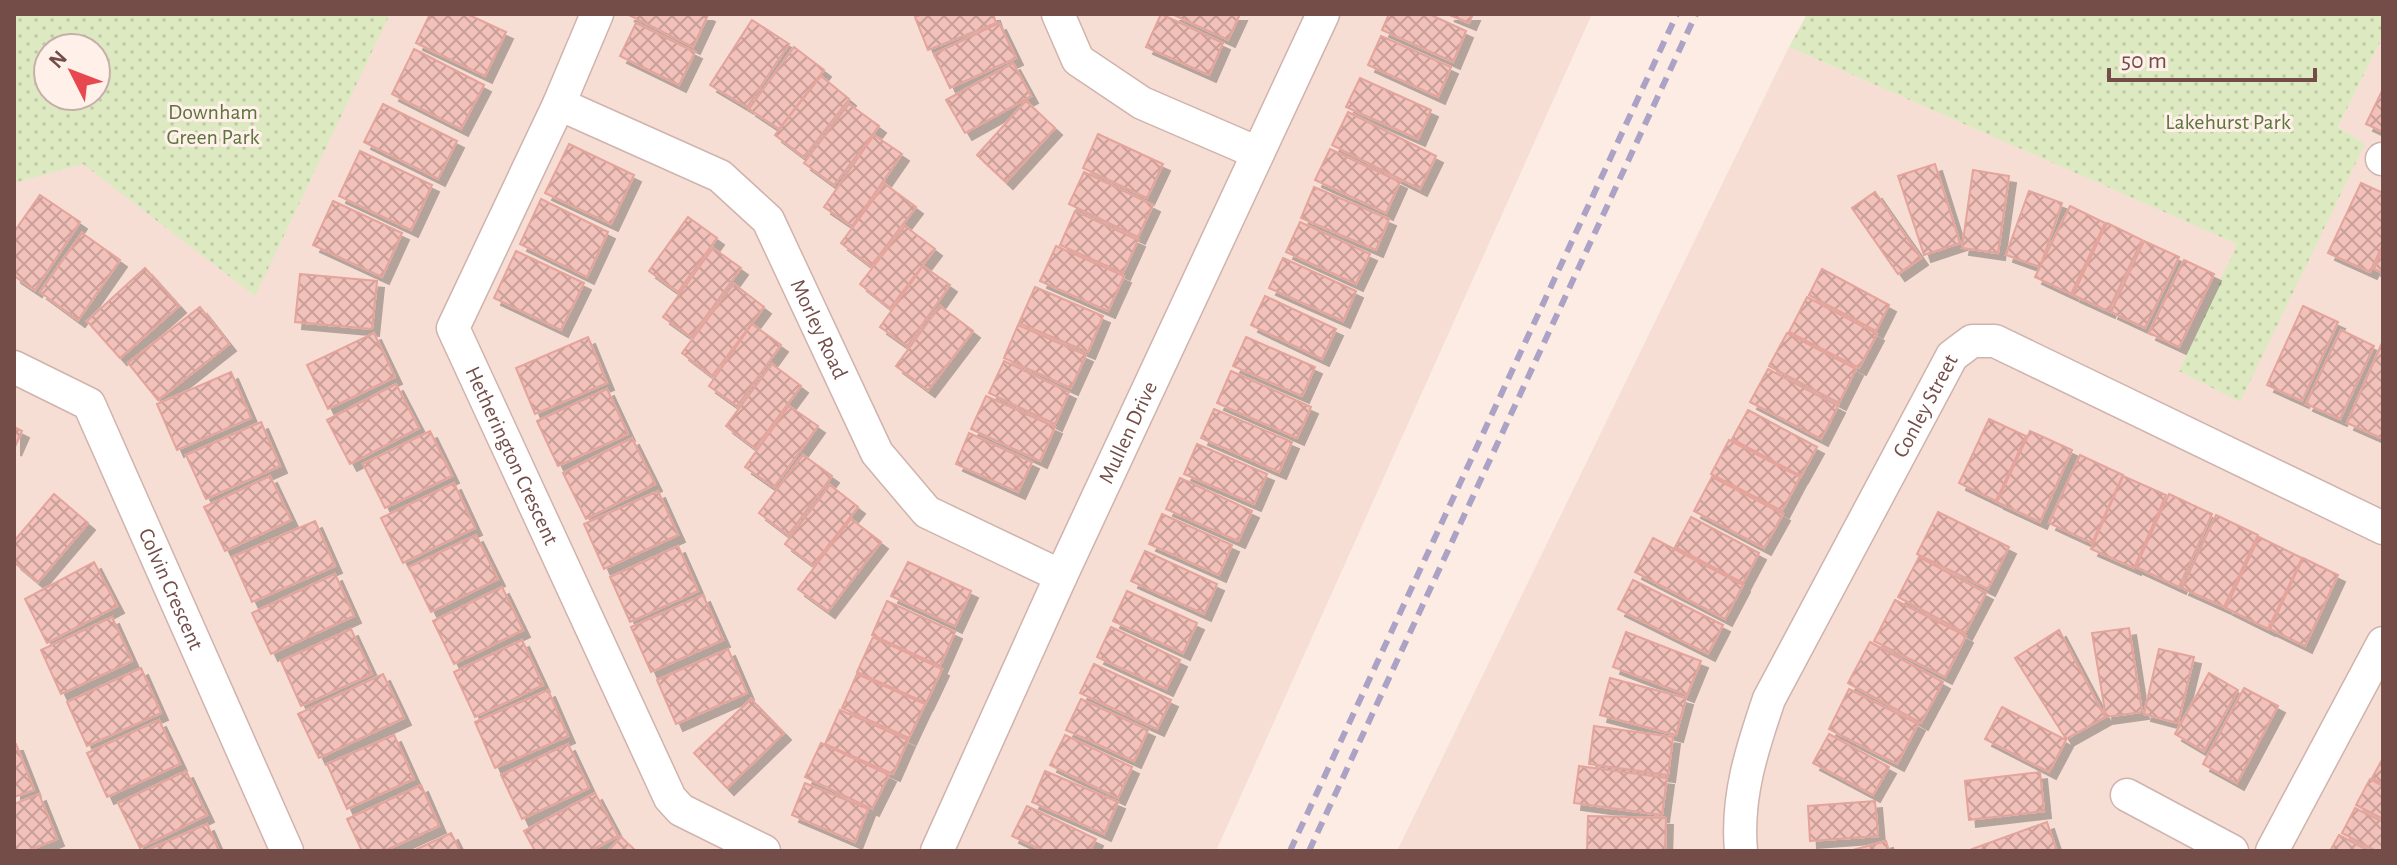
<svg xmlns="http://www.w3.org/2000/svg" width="2397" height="865" font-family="'Alegreya Sans',sans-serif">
<defs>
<pattern id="park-dots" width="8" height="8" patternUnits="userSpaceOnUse" patternTransform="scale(2)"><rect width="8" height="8" fill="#ddeac1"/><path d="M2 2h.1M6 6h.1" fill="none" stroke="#c1caa7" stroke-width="1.8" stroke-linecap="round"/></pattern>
<pattern id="building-cross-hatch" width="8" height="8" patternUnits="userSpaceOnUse" patternTransform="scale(2)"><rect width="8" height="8" fill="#f2c1ba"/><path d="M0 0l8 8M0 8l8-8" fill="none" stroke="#c99f99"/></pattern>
<filter id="shadow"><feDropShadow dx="7" dy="7" stdDeviation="0" flood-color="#0004"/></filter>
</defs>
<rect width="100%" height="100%" fill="#fcece3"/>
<path fill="#f6ded4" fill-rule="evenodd" d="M14 14H1592L1216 851H14ZM48 48H96V96H48Z
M2383 36V851H1397L1789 47 2238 244 2179 371 2365 144 2338 127Z"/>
<path fill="url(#park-dots)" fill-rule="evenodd" d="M14 14H390L255 296 83 164 14 183ZM48 48H96V96H48Z
M1807 14H2383V36L2338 127 2365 144 2240 402 2179 371 2237 244 1789 47Z"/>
<path fill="url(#building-cross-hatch)" stroke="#e4a39b" stroke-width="2" filter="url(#shadow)" d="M430 14H467L506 32 485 76 416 43Z
M627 14H706L708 15 693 47Z
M923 14H993L996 23 928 50 915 17Z
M1161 14 1223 43 1209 75 1146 47Z
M1172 14H1240L1228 40Z
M1389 14H1429L1466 31 1453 62 1382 30Z
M1447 14H1473L1469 23Z
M752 20 789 44 747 107 710 85Z
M636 23 695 52 679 85 620 56Z
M999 23 1016 58 950 88 934 54Z
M1381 36 1451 67 1438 97 1368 65Z
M794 47 824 70 779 129 749 109Z
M414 49 484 85 461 129 392 94Z
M1013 63 1031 96 965 133 946 100Z
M821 76 849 99 804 157 775 135Z
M1360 78 1431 110 1418 139 1346 107Z
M2382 91 2383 92V132L2366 124Z
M1026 101 1055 128 1006 182 977 155Z
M383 104 457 141 438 179 364 142Z
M849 104 879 126 834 185 804 163Z
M1348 112 1436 156 1420 189 1332 145Z
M1098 134 1163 164 1147 198 1083 168Z
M874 135 902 154 852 226 824 207Z
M569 144 634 175 611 224 545 193Z
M1330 149 1400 182 1386 213 1315 180Z
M360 151 432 185 411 230 339 196Z
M1935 164 1960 243 1924 255 1898 176Z
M1973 170 2009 176 1998 253 1962 248Z
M1084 172 1153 205 1138 237 1069 204Z
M2361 183 2383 193V244L2370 272 2328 253Z
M885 184 916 207 871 266 841 243Z
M1314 187 1389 219 1376 250 1301 218Z
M2029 191 2062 203 2040 267 2006 255Z
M1875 192 1921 258 1898 274 1852 208Z
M40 195 80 222 35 290 14 276V232Z
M541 199 608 232 587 277 520 244Z
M333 201 402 233 382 277 313 245Z
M2070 206 2105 223 2071 294 2035 277Z
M1075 211 1138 240 1123 273 1060 245Z
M688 217 717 238 678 292 649 271Z
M1300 222 1370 254 1356 284 1286 252Z
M2107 223 2142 240 2108 311 2073 295Z
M905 226 935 249 890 308 860 284Z
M82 233 120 260 78 320 40 292Z
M2144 241 2179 257 2145 328 2111 312Z
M1056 246 1124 276 1108 311 1040 281Z
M713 248 741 268 691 337 663 317Z
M2383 249V273L2374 269Z
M516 251 584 283 561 330 494 298Z
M1283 258 1356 291 1343 321 1269 288Z
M2184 260 2214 274 2179 347 2149 333Z
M923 266 950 285 907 346 880 327Z
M145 268 179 306 120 358 87 321Z
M1822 269 1889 305 1876 331 1809 295Z
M300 274 377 281 372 329 295 322Z
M734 284 764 307 712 376 682 353Z
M1035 287 1103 316 1088 352 1019 323Z
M1265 296 1336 329 1322 359 1251 325Z
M1807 297 1877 334 1859 368 1789 332Z
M940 306 973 331 928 390 896 366Z
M2303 306 2338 322 2302 401 2267 385Z
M200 307 229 344 158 400 128 363Z
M752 324 781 345 737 406 709 386Z
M1018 325 1086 355 1071 388 1004 358Z
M2341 330 2374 346 2340 419 2306 404Z
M374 333 395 377 328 409 307 365Z
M1787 333 1856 369 1839 403 1769 366Z
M588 337 607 383 535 414 516 368Z
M1246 337 1315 367 1302 396 1233 366Z
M2382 343 2383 432 2381 438 2347 423Z
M1004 361 1069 392 1055 424 989 393Z
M772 364 801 386 755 448 726 426Z
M1768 369 1838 406 1821 439 1750 402Z
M1231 371 1311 407 1297 438 1217 403Z
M231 372 251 418 177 450 157 404Z
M396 384 419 428 350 464 327 420Z
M607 389 628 434 558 466 537 421Z
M986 396 1055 427 1040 461 971 429Z
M789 406 818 426 774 487 745 467Z
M1214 409 1292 442 1279 472 1201 438Z
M1748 410 1817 447 1801 476 1732 439Z
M1989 419 2026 436 1996 501 1959 483Z
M261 422 280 466 206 499 186 455Z
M14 427 22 431 14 449Z
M430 431 452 476 385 508 363 464Z
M2030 431 2072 450 2040 522 1997 502Z
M969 433 1032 462 1018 492 956 464Z
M632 438 655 484 586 519 563 473Z
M1729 440 1800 477 1782 511 1711 474Z
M1197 444 1267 474 1254 504 1184 474Z
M803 455 832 476 788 535 759 513Z
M2080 455 2123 475 2092 543 2049 523Z
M270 476 291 520 225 551 204 507Z
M2123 476 2166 495 2134 568 2091 549Z
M1712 477 1783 514 1764 548 1694 511Z
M1180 478 1252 511 1238 541 1166 509Z
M454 483 475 528 403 563 381 518Z
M830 485 858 507 813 565 785 544Z
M658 491 678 535 604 569 584 524Z
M54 494 88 523 38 582 14 562V541Z
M2169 494 2212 514 2179 587 2136 567Z
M1938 512 2009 547 1988 589 1917 554Z
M1162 514 1232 545 1219 575 1149 544Z
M2216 515 2258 535 2224 607 2182 588Z
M1691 517 1759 553 1743 583 1675 547Z
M851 519 881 542 828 611 798 589Z
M315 521 335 566 252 602 232 557Z
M476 535 498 579 431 612 409 567Z
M2259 537 2302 558 2268 629 2226 608Z
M1653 538 1743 585 1725 619 1635 572Z
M678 546 698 591 630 622 610 577Z
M1145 551 1217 584 1204 614 1131 581Z
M1919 557 1986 593 1965 633 1898 597Z
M2303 558 2338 575 2305 646 2270 629Z
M94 562 117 606 47 643 25 599Z
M908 562 971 591 955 626 891 596Z
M335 574 354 616 271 654 252 613Z
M1633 580 1723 625 1708 654 1618 609Z
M502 587 523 630 454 664 433 621Z
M1127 591 1197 623 1183 653 1113 621Z
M703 595 723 640 651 672 631 627Z
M1895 600 1966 636 1945 677 1874 641Z
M887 601 955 632 940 666 872 635Z
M112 617 132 661 61 694 41 650Z
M1111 627 1180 660 1166 689 1097 657Z
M2129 628 2142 712 2106 717 2092 633Z
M351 629 372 674 301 706 281 661Z
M2059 630 2105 717 2066 739 2015 658Z
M1626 632 1701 661 1687 695 1613 667Z
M873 637 942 669 926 703 857 672Z
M522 640 543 685 475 717 454 672Z
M1870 642 1943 682 1921 723 1848 683Z
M728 649 747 693 676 724 657 680Z
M2159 649 2194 657 2178 723 2144 714Z
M1094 664 1171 700 1157 729 1080 693Z
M141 668 161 713 87 746 67 702Z
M2209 673 2238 690 2204 751 2175 734Z
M383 674 404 718 319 758 298 714Z
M857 674 925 704 909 738 842 708Z
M1610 678 1686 698 1676 735 1600 715Z
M2244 688 2278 706 2237 783 2203 764Z
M1849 689 1918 724 1897 764 1829 729Z
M548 690 568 736 495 768 475 722Z
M751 699 784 733 727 788 694 753Z
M1081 699 1148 730 1134 761 1066 730Z
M2002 707 2066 740 2049 772 1985 739Z
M840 710 908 740 893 774 825 744Z
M159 720 180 764 107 797 87 753Z
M1594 726 1673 737 1668 775 1589 764Z
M1829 734 1889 767 1873 795 1813 763Z
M394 735 414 779 347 809 327 764Z
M1065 735 1132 767 1118 798 1050 765Z
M821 743 889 775 872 809 805 777Z
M14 744H16L34 790 14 797Z
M568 744 589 788 522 819 501 775Z
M2383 758V784L2372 778Z
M1579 766 1667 778 1662 815 1574 803Z
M186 771 207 815 140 848 118 803Z
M1045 771 1118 802 1104 834 1032 802Z
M2040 772 2044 811 1969 820 1965 781Z
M2370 779 2383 786V819L2356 805Z
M805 783 868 809 855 842 792 815Z
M421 785 439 826 384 851H362L347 819Z
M595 793 618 836 590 851H535L524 831Z
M39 794 57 839 27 851H14V804Z
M1875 801 1878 836 1810 841 1808 806Z
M1027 806 1096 839 1090 851H1044L1012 836Z
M2355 808 2383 822V851H2376L2342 833Z
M1588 816 1666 818 1665 851H1587Z
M2047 822 2056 849 2050 851H1973L1972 849Z
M207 824 219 851H145Z
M451 833 460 851H413Z
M2339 835 2369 851H2330Z
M621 837 636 851H608Z
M1886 841 1889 851H1849Z"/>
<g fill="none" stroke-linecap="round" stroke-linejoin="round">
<g stroke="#d0b3ac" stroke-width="35">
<g id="minor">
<path id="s1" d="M597 14 559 104 453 328 670 798 681 810 764 851"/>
<path d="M1058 14 1078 60 1142 103 1258 153"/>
<path id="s2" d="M559 104 720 176 768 220 877 453 927 512 1061 576"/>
<path d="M2382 159H2383"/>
<path id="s3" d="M14 367 89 404 287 851"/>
<path d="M2127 795 2232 851"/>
<path id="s4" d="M937 851 1061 576 1323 14"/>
<path id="s5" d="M1741 851C1736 797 1752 749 1769 699L1952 356 1972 341H1995L2383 528"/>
<path d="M2272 851 2383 643"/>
</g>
</g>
<use href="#minor" stroke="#fff" stroke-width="32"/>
<path stroke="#aba2c5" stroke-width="6" stroke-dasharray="12 8" stroke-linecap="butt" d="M1290 851 1677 14
M1309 851 1696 14"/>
</g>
<g text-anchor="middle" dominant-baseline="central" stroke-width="6" stroke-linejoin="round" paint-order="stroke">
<g font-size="22" fill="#5d743e" stroke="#fff0e9">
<text x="213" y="112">Downham<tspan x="213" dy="25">Green Park</tspan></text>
<text x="2228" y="122">Lakehurst Park</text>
</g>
<g font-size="22" fill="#744d49" stroke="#fff0e9">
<text stroke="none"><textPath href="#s2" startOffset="362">Morley Road</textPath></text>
<text stroke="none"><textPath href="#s5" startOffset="488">Conley Street</textPath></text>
<text stroke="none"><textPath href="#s4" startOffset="460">Mullen Drive</textPath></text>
<text stroke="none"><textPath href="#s1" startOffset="486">Hetherington Crescent</textPath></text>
<text stroke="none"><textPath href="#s3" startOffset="286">Colvin Crescent</textPath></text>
</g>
</g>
<rect width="2397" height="865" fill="none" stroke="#744d49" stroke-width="32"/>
<g transform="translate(72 72) rotate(312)"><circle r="38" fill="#fff0e9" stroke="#c7afa9" stroke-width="2"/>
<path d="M0-6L14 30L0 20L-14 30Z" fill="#e7474e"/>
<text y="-12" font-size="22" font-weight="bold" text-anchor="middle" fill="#744d49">N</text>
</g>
<path d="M2109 68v12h206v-12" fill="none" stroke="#744d49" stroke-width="4"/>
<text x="2121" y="68" font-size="24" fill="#744d49" stroke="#fff0e9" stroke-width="6" paint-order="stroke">50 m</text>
</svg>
